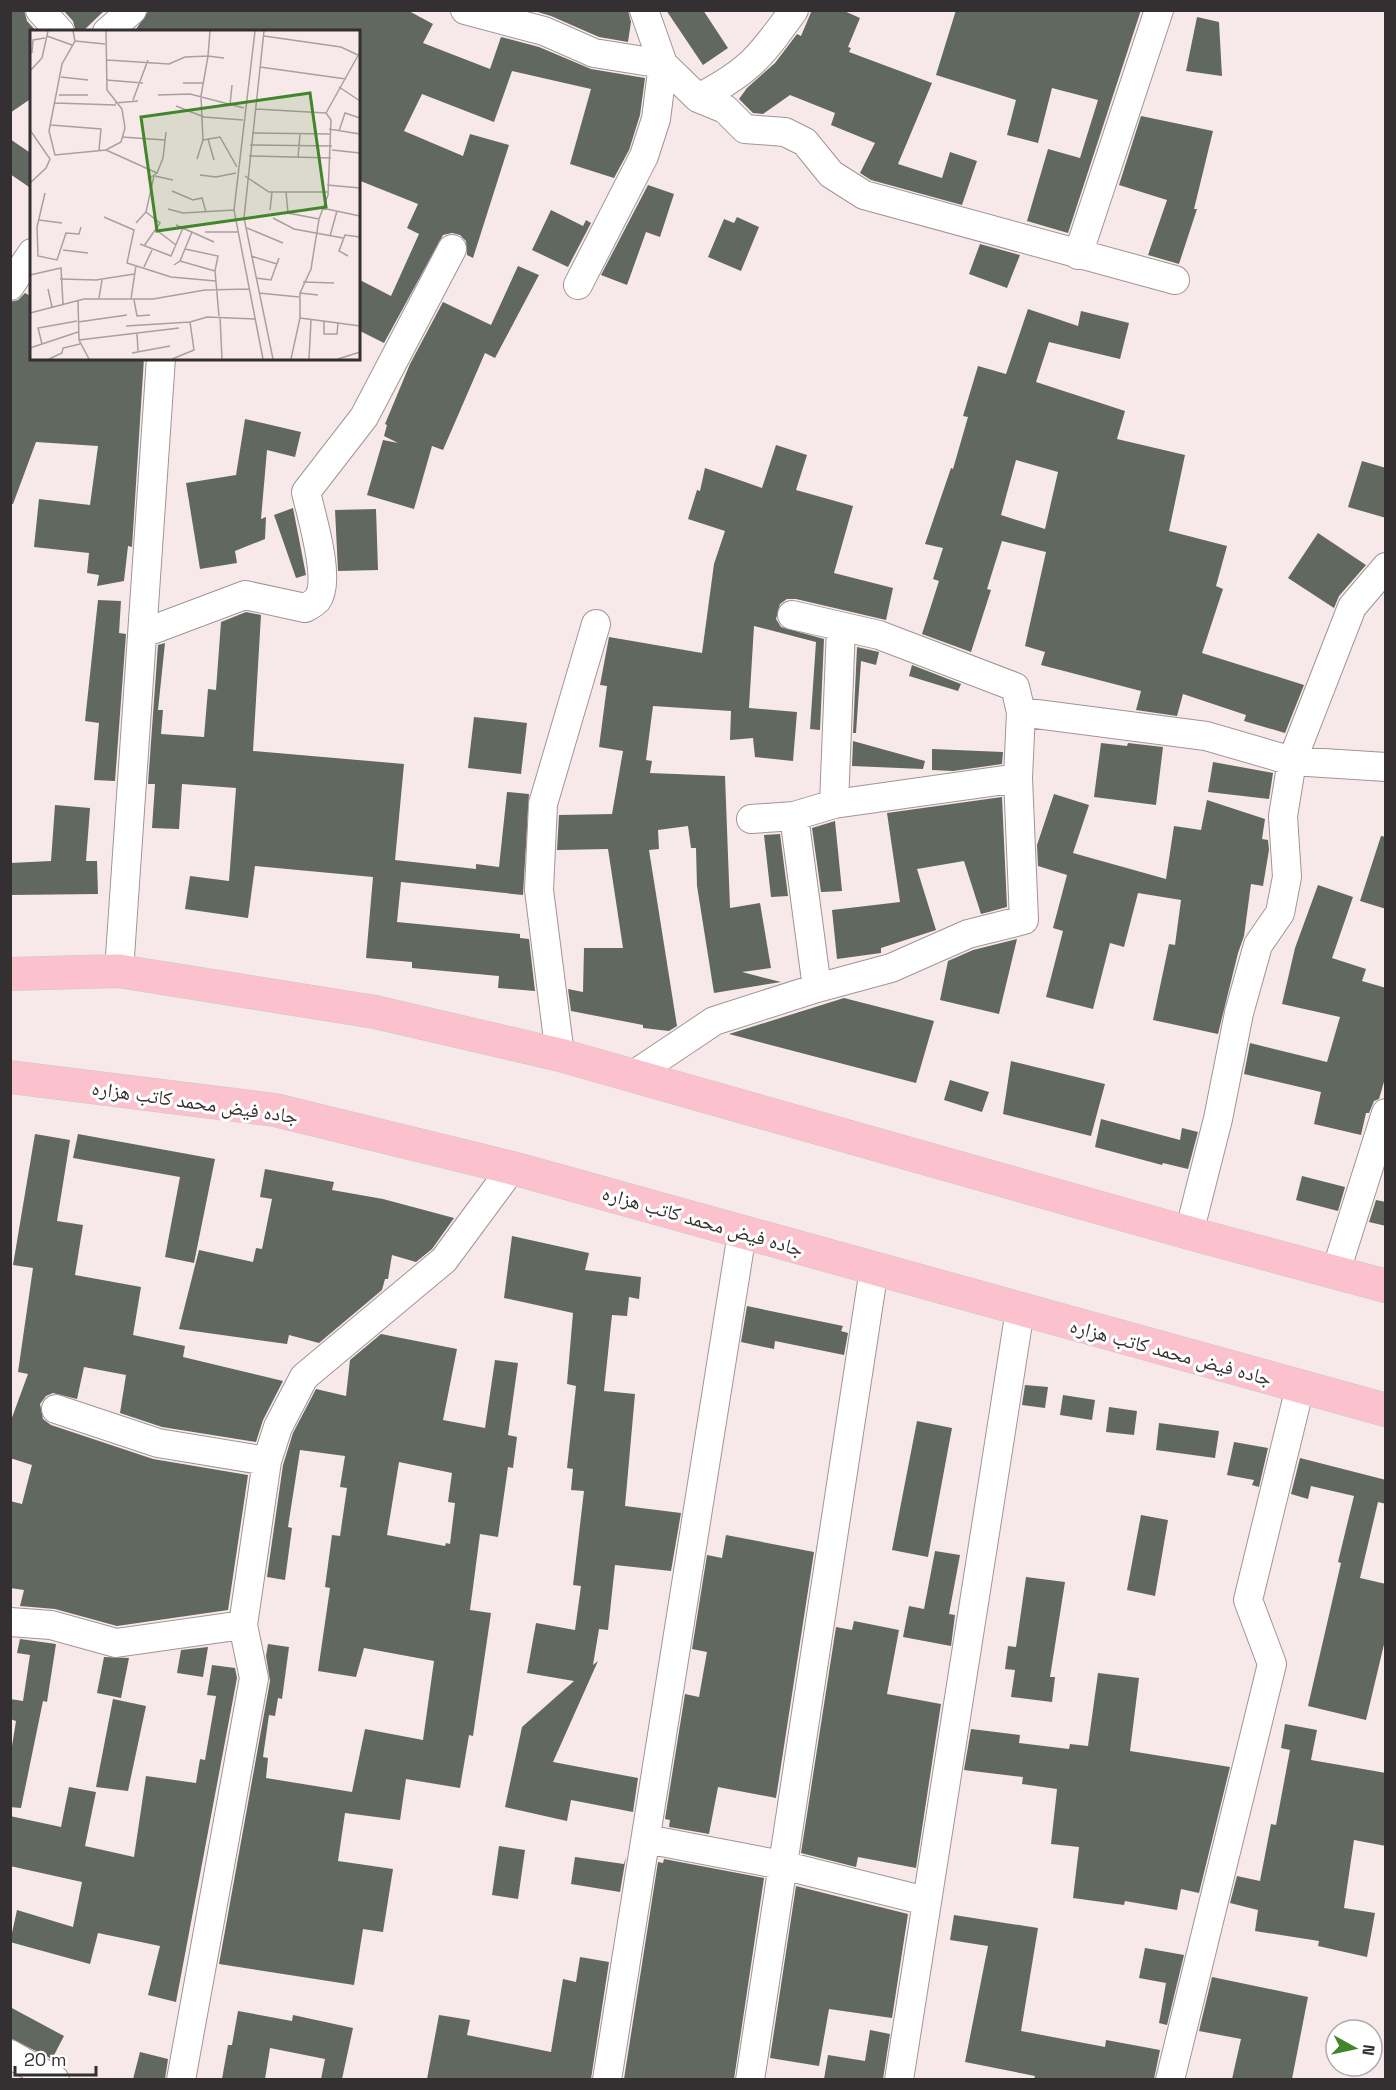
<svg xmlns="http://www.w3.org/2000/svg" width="1396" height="2090" font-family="'Space Grotesk','Noto Naskh Arabic',sans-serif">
<rect width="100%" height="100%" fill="#f7e9ea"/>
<path fill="#61685f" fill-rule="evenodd" d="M10 10H24L27 21 37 32H32V98L10 113Z
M63 10H105L82 32H76L73 21Z
M149 10H407L433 24 423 43 490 69 501 37 539 47 591 69 645 78 640 115 629 150 614 178 570 164 591 89 512 71 494 122 422 94 404 131 463 156 470 134 509 145 473 258 467 255 466 241 460 235 452 233 443 235 384 343 358 330V279L391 296 419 234 407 228 418 204 358 180V32H134Z
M531 10H628L631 22 628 42 599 37 551 16Z
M666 10H703L728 48 703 65Z
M812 10H842L860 18 848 47 851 48 849 52 932 83 898 164 942 178 950 152 977 161 962 205 871 180 860 173 875 143 831 125 835 113 790 95 763 114 753 113 739 99 747 88 775 63 797 34 801 36Z
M956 10H1141L1068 233 1027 221 1048 149 1080 158 1098 100 1052 88 1038 143 1007 135 1016 100 936 75Z
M1197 17 1219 22 1222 76 1186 71Z
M1141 116 1213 131 1194 209H1197L1179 264 1148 255 1167 200 1119 185Z
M10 139 32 154V189L10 174Z
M648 185 674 194 660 237 646 232 627 285 601 275Z
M551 210 583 226 586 220 591 223 568 267 532 250Z
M737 217 759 227 741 271 708 257 724 219 734 223Z
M980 244 1020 255 1007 288 969 274Z
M518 266 539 275 495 358 485 353 443 450 432 446 414 509 367 495 383 440 398 443 384 436 387 425 385 424 410 364 443 302 491 325Z
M25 293 32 297V358H144L132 547 128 546 124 581 97 586 99 575 87 573 89 553 34 547 39 499 90 505 98 446 36 442 13 504H10V302L18 300Z
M1028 309 1078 326 1081 311 1129 323 1120 359 1049 342 1036 382 1125 411 1117 439 1185 455 1169 531 1227 546 1216 586 1223 589 1202 653 1304 685 1285 733 1244 721 1246 715 1183 694 1177 716 1136 710 1141 691 1041 665 1045 652 1025 646 1046 552 1002 541 987 589 991 590 971 652 922 634 939 581 933 579 943 548 925 544 951 468 953 469 968 417 963 416 978 366 1006 374ZM1016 460 1058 472 1045 529 1001 515Z
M245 419 301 432 295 457 267 450 261 519 266 517 265 539 235 551 237 563 200 569 186 483 236 475Z
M776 445 807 455 796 490 853 506 834 573 893 588 886 620 796 599H787L780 604 776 619 781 627 824 639 820 730 810 729 816 642 754 626 749 708 797 712 793 761 755 757 753 738 730 740 731 711 653 706 646 760 652 761 650 773 725 776 730 908 760 903 771 968 742 972 781 982 714 993 697 886 696 848H691L688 826 658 830 659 849 649 850 677 1026 669 1031 643 1028V1025L571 1011 568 989 583 992 584 948H623L608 849 557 850 559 815 612 814 623 751 599 747 607 686 600 685 609 637 702 653 714 564 725 531 688 519 697 490 700 491 705 468 762 488Z
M1362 461 1386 468V518L1348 507Z
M293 508 306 575 296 578 274 515Z
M376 509 378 570 338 571 335 510Z
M1318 533 1366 565 1339 596 1334 608 1288 578Z
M98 600 121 601 119 633 126 634 115 781 94 780 99 723 85 721Z
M246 612 261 615 253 751 404 764 395 860 476 869V864L499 867 507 792 529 794 523 895 401 882 397 922 520 934V938L529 939 535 991 498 988 499 976 412 968V962L366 958 373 877 255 866 248 918 185 909 190 876 229 881 236 788 182 784 179 829 152 828 155 784H148L158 645 165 643 158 710H163L161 734 204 737 208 689 216 690 221 622Z
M857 647 879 652 876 665 861 661 856 733H853Z
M912 665 961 684 958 691 909 676Z
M474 717 527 723 521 774 468 768Z
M853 741 925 761 923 769 852 766Z
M1101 743 1127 746 1128 743 1163 747 1156 805 1094 797Z
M932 749 1003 752 1002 764 953 771 932 770Z
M1213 762 1273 773 1269 799 1208 792Z
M1054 794 1089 805 1073 853 1166 879 1174 826 1201 830 1207 800 1265 819 1262 839 1268 840 1269 850 1263 886 1251 884 1244 936 1238 953 1218 1034 1153 1020 1169 944 1175 945 1181 900 1138 893 1124 947 1110 943 1093 1009 1046 997 1063 931 1053 928 1067 875 1038 866 1037 845Z
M1002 797 1007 907 981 914 964 861 917 869 936 930 881 948V953L837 959 832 910 900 902 887 813Z
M55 805 90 808 86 861H97L98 894 10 895V863L51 861Z
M835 821 842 891 821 892 812 828Z
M780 834 788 896 771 897 764 835Z
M1381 836 1386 837V909L1360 901Z
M1318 885 1353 897 1332 958 1366 969 1362 981 1386 988V1075L1379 1099 1374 1101 1369 1113H1366L1361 1135 1314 1124 1321 1092 1244 1074 1250 1043 1327 1062 1340 1017 1282 1004 1295 948Z
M1017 939 999 1014 940 1000 948 961 973 950Z
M844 998 934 1021 916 1083 729 1034Z
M1011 1061 1105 1084 1091 1136 1003 1114Z
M950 1080 989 1092 982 1112 944 1100Z
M1101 1119 1180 1140 1182 1128 1198 1132 1188 1169 1163 1163 1162 1165 1095 1147Z
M35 1134 70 1140 57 1221 83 1225 75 1275 141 1287 133 1335 185 1346 183 1357 283 1381 263 1420 256 1442 162 1427 120 1413 126 1375 84 1367 77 1399 53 1393 46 1396 40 1404 43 1419 51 1425 153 1459 248 1475 228 1610 117 1626 55 1609 20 1606 24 1590 10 1588V1501L22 1504 32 1465 10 1458V1423L28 1374 18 1372 33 1268 13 1265Z
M78 1134 215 1159 194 1263 165 1257 180 1177 73 1158Z
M265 1169 334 1182 332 1190 383 1199 454 1218 432 1249 416 1262 392 1255 388 1279H385L382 1290 319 1343 289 1335 287 1344 179 1329 199 1250 253 1262 256 1248 262 1249 272 1199 260 1197Z
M1302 1176 1345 1187 1338 1211 1296 1200Z
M1376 1200 1386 1202V1226L1369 1222Z
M512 1236 589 1253 585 1270 641 1277 639 1299 629 1297 627 1316 612 1315 604 1391 635 1394 625 1506 681 1513 671 1571 615 1565 608 1630 599 1629 593 1665 598 1661 553 1762 638 1778 633 1812 571 1800 567 1821 505 1807 522 1727 574 1681 527 1673 536 1623 575 1630 581 1586 573 1585 584 1491 571 1490 573 1469 567 1468 576 1386 567 1384 573 1313 504 1298Z
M747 1306 843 1326 841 1331 848 1333 844 1355 775 1341 774 1349 741 1342Z
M381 1334 457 1349 443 1420 485 1428 495 1360 518 1363 508 1435 517 1437 513 1468 508 1467 498 1537 480 1534 470 1610 491 1613 473 1736 469 1735 460 1788 406 1779 400 1820 345 1813 338 1861 393 1869 383 1932 363 1929 354 1985 219 1964 270 1681 266 1656 268 1644 289 1647 282 1699 278 1698 275 1716 269 1715 263 1757 268 1758 266 1778 352 1792 365 1729 423 1740 434 1661 364 1648 356 1677 318 1671 330 1588 325 1587 332 1535 340 1536 347 1488 340 1487 345 1456 300 1450 288 1527 292 1528 285 1580 267 1577 283 1465 293 1433 316 1389 346 1396 350 1360ZM399 1462 452 1473 448 1502 455 1503 450 1544 446 1543 445 1546 387 1535Z
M1025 1385 1048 1387 1045 1408 1022 1405Z
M1063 1395 1095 1400 1092 1420 1060 1415Z
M1109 1407 1137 1411 1134 1435 1106 1432Z
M917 1421 952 1428 928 1557 892 1550Z
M1159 1423 1219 1431 1215 1458 1156 1450Z
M1234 1442 1268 1448 1259 1487 1252 1485 1254 1480 1227 1475Z
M1300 1458 1386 1480V1504L1378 1502 1360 1578 1386 1584V1636L1366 1720 1308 1706 1341 1563 1338 1562 1354 1496 1311 1486 1308 1499 1291 1494Z
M1141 1515 1168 1520 1155 1596 1127 1590Z
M726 1535 814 1552 776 1798 718 1787 709 1834 669 1827 670 1820 665 1819 685 1694 699 1697 707 1652 692 1649 707 1555 722 1558Z
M935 1551 960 1555 949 1614 955 1615 951 1646 903 1637 909 1606 924 1609Z
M1026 1577 1065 1582 1050 1677H1055L1052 1702 1011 1697 1015 1670 1005 1669 1008 1646 1016 1647Z
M854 1621 899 1630 887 1694 941 1704 916 1868 858 1857 856 1867 801 1853 836 1627 852 1630Z
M20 1639 56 1644 47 1702 43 1701 21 1808 10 1807 11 1752 16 1721 10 1719V1699L23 1701 30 1655 17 1653Z
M208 1647 203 1677 177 1673 181 1650Z
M104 1657 129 1658 121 1698 97 1693Z
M212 1665 235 1668 237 1678 176 2002 148 1995 160 1946 98 1933 90 1964 10 1942 17 1910 73 1927 82 1882 10 1866V1816L61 1827 69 1787 96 1792 85 1846 134 1857 146 1776 196 1783 200 1759 205 1760 216 1696 207 1695Z
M1098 1673 1139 1678 1130 1751 1230 1767 1199 1893 1181 1889 1177 1910 1125 1901 1124 1905 1073 1898 1079 1847 1051 1844 1057 1789 1022 1784 1023 1777 964 1770 971 1729 1020 1735 1019 1743 1069 1749 1070 1744 1088 1746Z
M113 1699 146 1706 128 1791 96 1787Z
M1285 1724 1317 1730 1311 1760 1386 1773V1846L1354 1840 1344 1908 1375 1913 1367 1957 1318 1946 1319 1941 1255 1931 1258 1910 1230 1903 1237 1876 1260 1881 1271 1824 1276 1825 1290 1750 1281 1748Z
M499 1846 525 1850 518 1899 492 1895Z
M575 1857 624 1864 626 1857 620 1892 571 1884Z
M664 1859 764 1878 734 2079H624L658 1862 663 1863Z
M796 1886 908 1914 892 2018 829 2009 819 2066 770 2058Z
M954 1915 1038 1928 1021 2031 1105 2047 1106 2040 1160 2050 1154 2079H1034L1035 2076 965 2062 988 1946 950 1940Z
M1145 1948 1184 1955 1167 2025 1159 2023 1166 1983 1139 1978Z
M580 1957 609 1962 591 2079H427L439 2015 470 2020 467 2035 551 2052 563 1979 576 1982Z
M1212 1977 1308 1997 1292 2079H1232L1241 2039 1199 2031Z
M10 2007 64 2036 52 2059 10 2038Z
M238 2011 292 2021 293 2015 353 2028 342 2079H321L325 2059 270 2048 265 2079H222L228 2045H232Z
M870 2030 890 2034 883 2079H824L828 2055 865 2061Z
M140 2052 168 2059 165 2079H133Z"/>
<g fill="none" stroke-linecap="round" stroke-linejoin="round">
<g stroke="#a29496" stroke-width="30">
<path id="minor" d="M40 10 60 32
M465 10 544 31 594 53 663 64 698 98 725 109 745 129 785 132 805 142 831 174 864 195 1175 280
M107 32 132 10
M698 98C749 72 761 56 794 10
M1078 255 1159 10
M578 285 644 156 656 119 663 64 644 10
M10 286 32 253
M144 633 245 595 305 608C309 606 314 603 317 600 332 581 311 515 306 492L364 417 452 249
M1021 712 1206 736 1292 761 1386 767
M834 804 841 627
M794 816 817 988
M751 819 794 816 834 804 1018 778
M119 971 161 358
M560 1055 539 890 543 804 596 624
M632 1076 714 1021 817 988 891 968 968 934 1024 920 1018 778 1021 712 1015 687 879 635 792 615
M1189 1233 1218 1119 1239 1013 1258 945 1280 913 1287 877 1283 816 1292 761 1352 607 1386 567
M1336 1271 1386 1113
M56 1409 158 1443 267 1461
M10 1622 51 1625 116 1643 243 1625
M646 1839 782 1865 926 1901
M10 2054 55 2080
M181 2080 254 1678 243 1625 267 1461 278 1427 304 1377 444 1260 512 1168
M607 2080 742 1233
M750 2080 874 1269
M899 2080 1020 1310
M1170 2080 1272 1664 1248 1600 1300 1387"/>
</g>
<g stroke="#cac9c9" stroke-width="34">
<path id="primary" d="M10 974 119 971 375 1012 560 1055 1189 1233 1386 1286
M10 1077 275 1110 512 1168 1386 1410"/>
</g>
<use href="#minor" stroke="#fff" stroke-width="28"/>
<use href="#primary" stroke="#fbc1cc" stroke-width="33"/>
</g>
<g text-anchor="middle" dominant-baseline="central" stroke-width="6" stroke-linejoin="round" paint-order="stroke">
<g font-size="20" fill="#342f30" stroke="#fff">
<text transform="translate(195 1102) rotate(8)">جاده فیض محمد کاتب هزاره</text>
<text transform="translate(703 1221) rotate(16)">جاده فیض محمد کاتب هزاره</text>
<text transform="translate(1171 1352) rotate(15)">جاده فیض محمد کاتب هزاره</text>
</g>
</g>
<g transform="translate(30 30)">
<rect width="330" height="330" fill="#f7e9ea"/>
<path fill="none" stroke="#a99fa0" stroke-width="1.5" d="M43 1 45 11 32 34 19 101 25 125 76 120 91 112 95 98 92 79 77 60 76 1M225 1 204 180 233 329M234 1 214 188 243 329M17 6 42 15M234 6 311 17 328 25M45 11 75 14M2 23 3 10 15 8M77 30 139 34 155 27 178 26 180 1M230 37 316 49M0 41 12 28 18 1M31 47 58 50M76 50 113 53M153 53H173M309 57 330 71M29 65H58M128 65 160 64 214 78M103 70 118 30M25 73 86 75M85 73 108 71M200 75 202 55M146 76 174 87 213 90M226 79 296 83M296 83 330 22M21 95 71 99 69 120M299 99 330 104M0 100 20 129 16 138 0 153M309 101 315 83 330 88M222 103 300 104M92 107 135 110M178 109 184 130M173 110 190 107 207 137M220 115 302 116M76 120 127 143M302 120 330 123M219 126 301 128M268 127 270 104M167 129 173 110 171 66 178 26 194 28M170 145 186 147 206 143M125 146 143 150M215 146 239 162H298M118 149 127 143 133 128 136 102M297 155 330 158M142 161 163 170 172 168 176 182M256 162 258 183 289 189M15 163 7 197 8 226 27 230 36 203 49 204 51 197M292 178 330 186M138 179 153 183 204 180M240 180 242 162M74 187 104 200 97 233 141 247 186 251M243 188 264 199 313 208M9 190 32 193M106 193 116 182 124 146M146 195 184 212M217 198 253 213M125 199 146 215M175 202H208M300 206 307 181M110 214 141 226 153 198M114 216 130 193 116 182M155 219 188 226 185 241 189 286M33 220 58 223M221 226 247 234M318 226 309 221 315 205 330 207M150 231 185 241M144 235 150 231 162 202M114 237 122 220M0 245 31 238 33 274M226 248 241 250 249 228M30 249 66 250 104 244M273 252 304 253M18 259 22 277M229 263 269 267M270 263 288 265M69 268 72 250M101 269 106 235M104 270 107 286 120 285M48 271 49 310 59 329M0 283 54 269H123L175 260 219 259M190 287 192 329M270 288 308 293 307 304H294V292M48 292 97 285M308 293 330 296M96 296 160 292 177 287 225 289M107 303 108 321M49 310 149 298M12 314 8 298 47 291M0 318 48 302M102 323 140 316M19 329 32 323 33 318 50 314M142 329 164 320 160 292M261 329 270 288V263L281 239 289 189 298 165 301 90 296 83M279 329 281 290M308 329 330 322"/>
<path fill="#41862a" fill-opacity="0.15" stroke="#41862a" stroke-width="3" d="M280 63 296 177 127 201 111 87Z"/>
<rect width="330" height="330" fill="none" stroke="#342f30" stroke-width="3"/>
</g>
<rect width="1396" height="2090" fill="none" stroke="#342f30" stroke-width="24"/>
<g transform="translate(1354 2048) rotate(98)"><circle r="28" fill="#ffffff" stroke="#aeacac" stroke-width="1.5"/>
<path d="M0-4.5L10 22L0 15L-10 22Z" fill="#41862a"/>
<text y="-9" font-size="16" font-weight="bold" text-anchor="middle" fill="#342f30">N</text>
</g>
<path d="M15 2066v9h81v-9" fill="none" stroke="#342f30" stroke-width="3"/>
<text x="24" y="2066" font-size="18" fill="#342f30" stroke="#ffffff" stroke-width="4.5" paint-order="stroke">20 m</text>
</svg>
